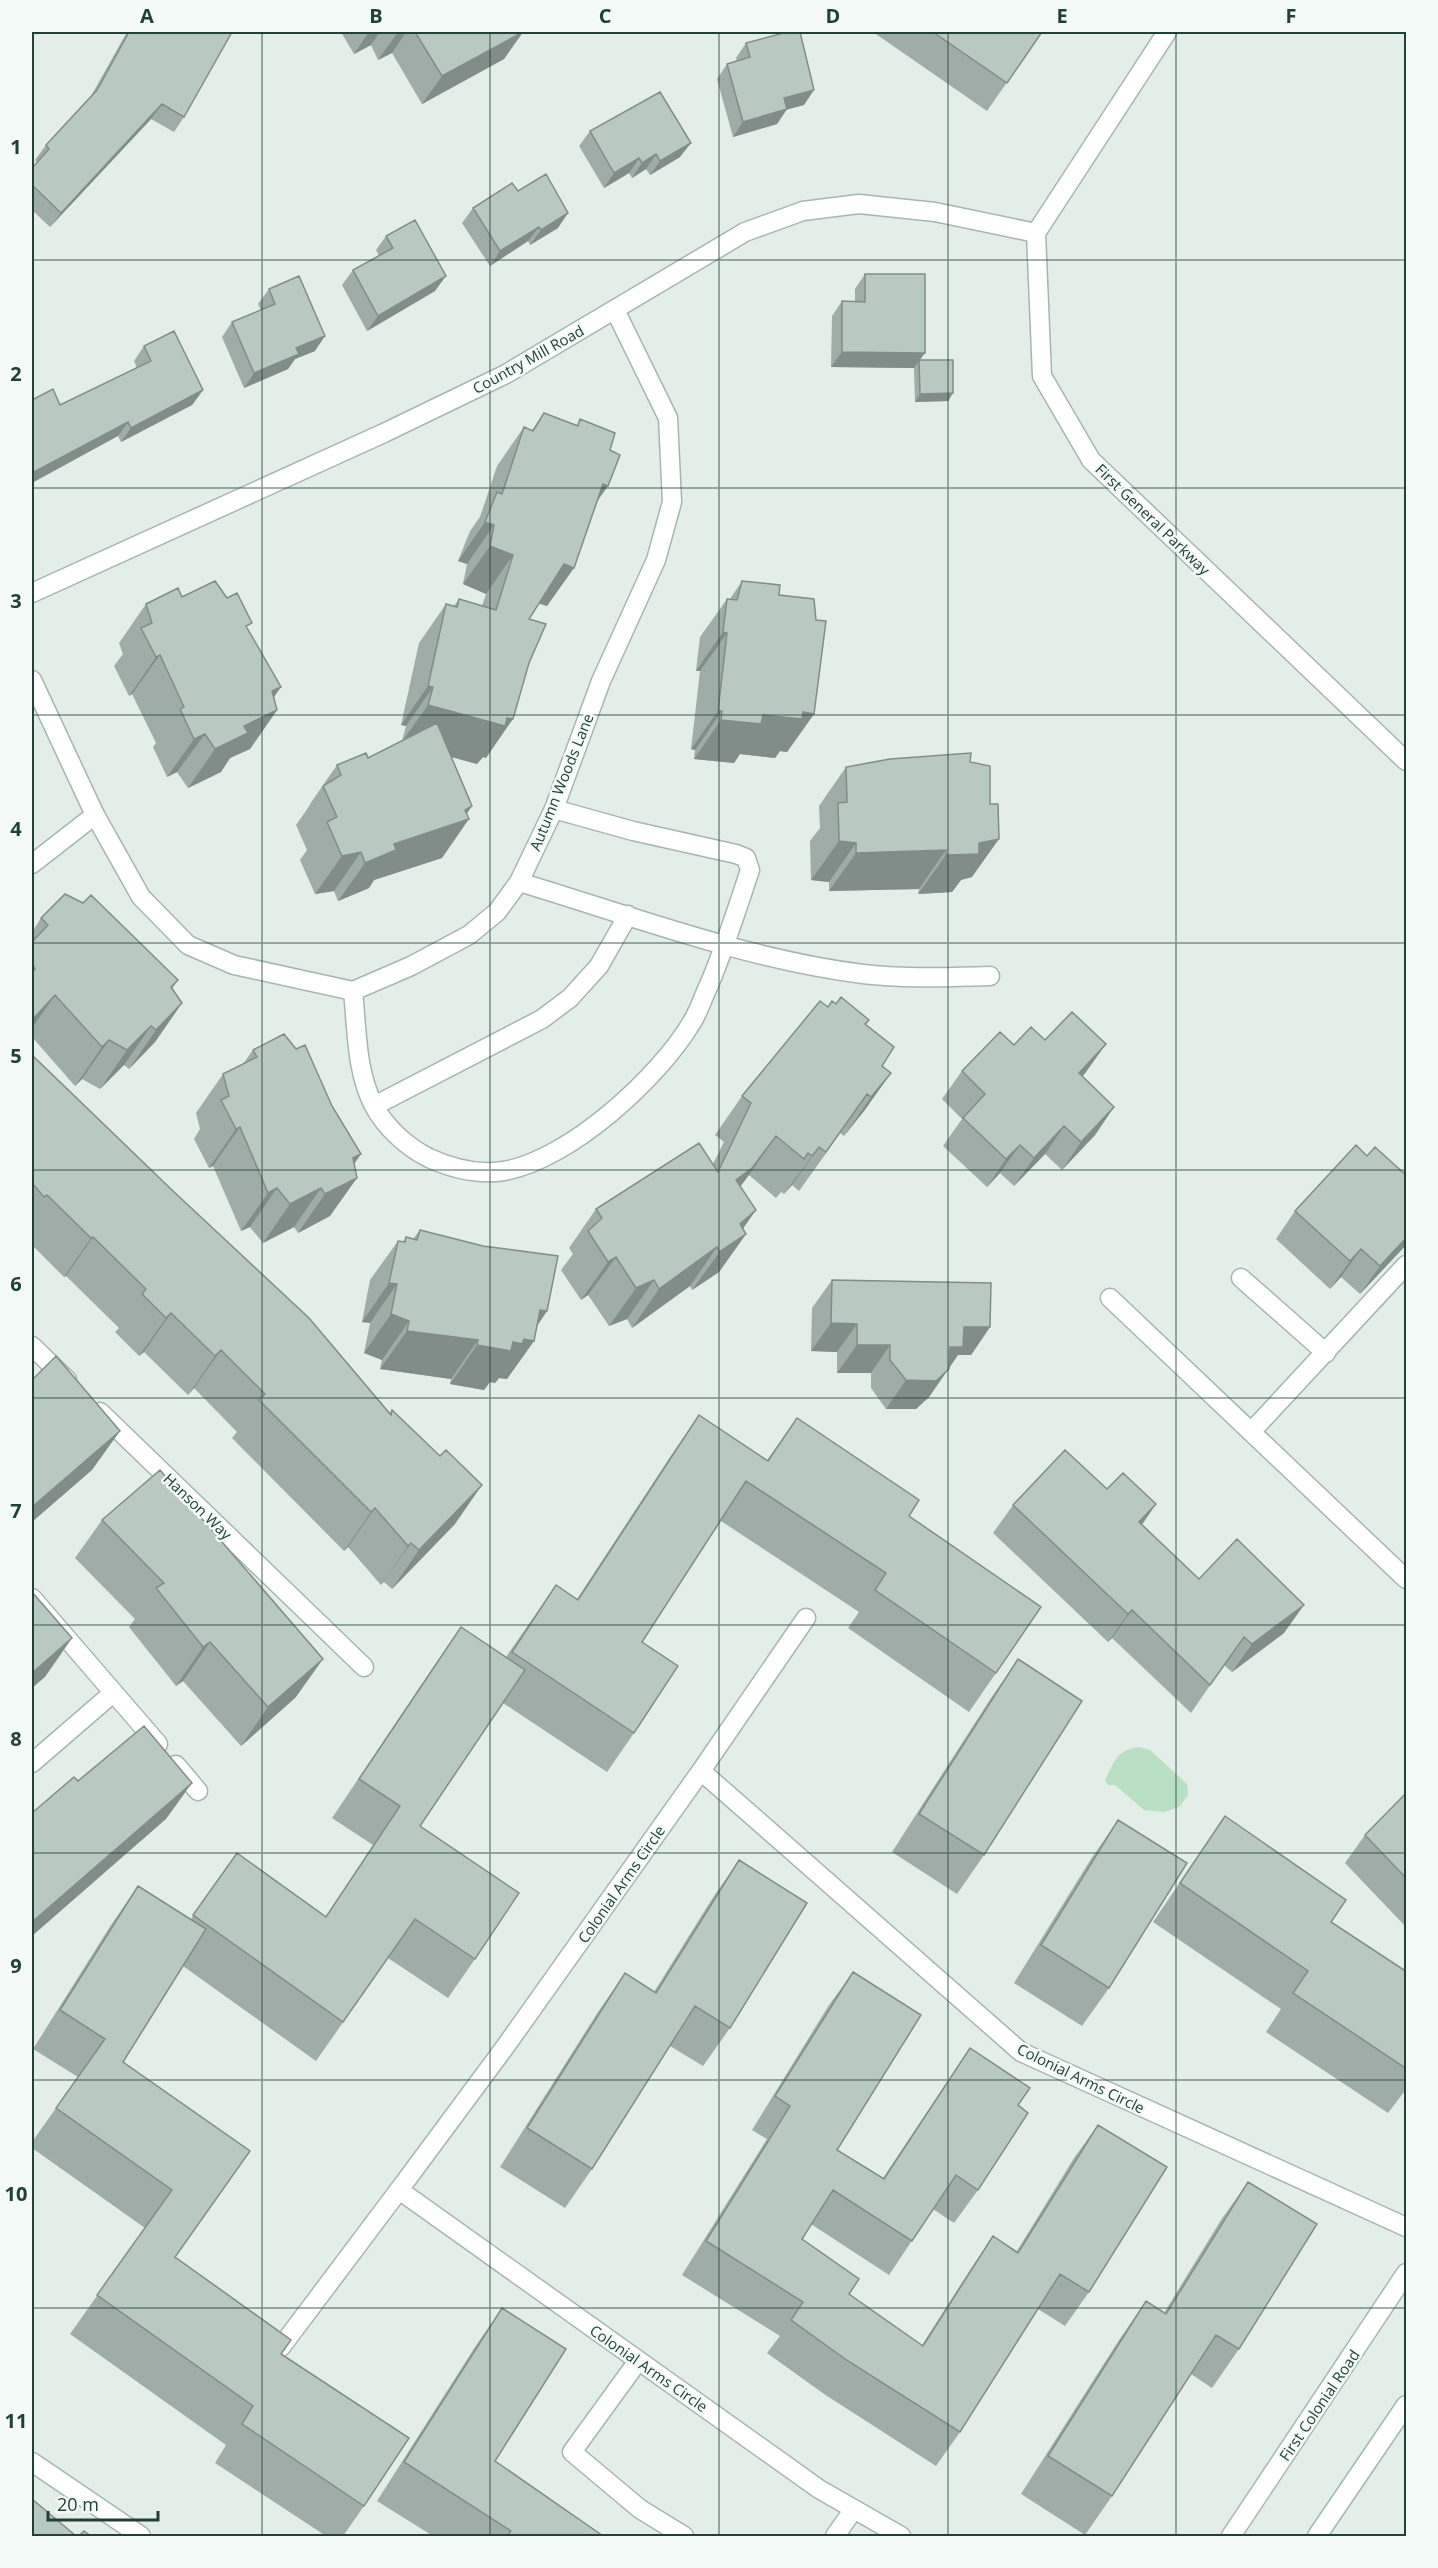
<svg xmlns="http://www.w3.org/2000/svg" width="1438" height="2568" font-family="'Open Sans',sans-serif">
<rect width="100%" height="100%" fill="#e3eee9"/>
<path fill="#bae0c4" d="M1139 1747 1150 1750 1187 1784 1188 1795 1179 1807 1164 1812 1144 1810 1115 1785H1108L1105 1780C1116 1760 1115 1751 1139 1747Z"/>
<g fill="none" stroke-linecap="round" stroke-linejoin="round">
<g stroke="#a5b6b0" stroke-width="21">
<path id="service" d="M32 864 95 815
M519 882C632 916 745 959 863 974 904 979 948 977 990 976
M353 991C357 1029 356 1072 374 1106 386 1128 407 1147 429 1158 453 1169 478 1175 504 1171 569 1160 659 1078 692 1022 699 1011 703 997 709 985 725 947 737 909 750 870L746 858 736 854 633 831 554 809
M374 1106 542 1019 570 998 599 966 628 915
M1241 1278 1326 1353
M1110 1298 1406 1579
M1251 1432 1406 1265
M701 1771 806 1618
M281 2347 399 2190
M638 2361 572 2452 640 2509 684 2536
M835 2536 854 2509"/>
</g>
<g stroke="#a5b6b0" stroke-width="21">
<path id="minor" d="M1167 32 1036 233 1042 376 1091 460 1406 761
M32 593 384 433 506 374 745 232 803 211 859 204 935 212 1036 233
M32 680 95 815 141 897 188 945 234 965 353 991 411 966 469 935 497 912 519 882 554 809 601 681 656 560 672 502 668 418 615 310
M32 1346 67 1380
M100 1412 364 1667
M32 1598 158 1744
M32 1763 113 1693
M176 1765 198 1791
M32 2462 141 2536
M901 2536 819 2489 399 2190 505 2047 701 1771 1021 2052 1406 2227"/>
</g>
<g stroke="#a0bab1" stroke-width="21">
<path id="secondary" d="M1231 2536 1406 2273
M1317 2536 1406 2405"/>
</g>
<use href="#service" stroke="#fff" stroke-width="18"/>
<use href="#minor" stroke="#fff" stroke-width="18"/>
<use href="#secondary" stroke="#fff" stroke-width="18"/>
</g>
<path fill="#9eada7" d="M127 32H232L184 117 174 132 151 119 50 227 32 210V168L37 162 35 160 46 145 91 96Z
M341 32H523L504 59 422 104 392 53 378 60 371 45 354 54Z
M873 32H1042L987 111Z
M746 43 804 105 787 109 777 124 733 137 717 79 727 64 737 61 736 58Z
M590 131 680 157 650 175 646 169 632 178 629 173 604 188 579 146Z
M518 191 558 228 530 245 528 241 490 266 462 223 473 208Z
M386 236 435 291 367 331 342 285 353 270 379 256 376 250Z
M865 274 920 360 953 393 948 401 915 402 914 368 831 367 832 316 842 301 855 302V289Z
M269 289 315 351 295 359 288 369 244 388 222 337 232 322 261 310 258 304Z
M144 346 203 390 192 405 121 442 118 436 60 405 137 368 134 361Z
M544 413 576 426 580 419 598 501 547 606 539 603 529 619 486 758 483 757 477 764 451 757 472 806 466 814 442 858 374 880 369 888 338 901 334 891 315 894 300 860 307 850 296 825 310 805V804L337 765 368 758 402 741 406 726 401 725 419 643 446 604 454 606 459 599 482 606 486 594 463 584 467 564 458 561 470 531 480 517 497 466 524 427 532 430Z
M742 581 779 595 814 714 787 752 780 751 775 758 740 754 734 763 694 759 695 750 691 749 700 671H696L700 637 727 599H730Z
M182 597 248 629 274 698 277 710 250 749 230 758 221 772 188 788 177 772 167 777 153 747 156 743 132 694 129 696 114 666 123 654 119 643 146 604Z
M890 759 972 877 961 880 952 892 918 894 919 889 829 891V882L811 880 810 841 820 828 819 806 846 767Z
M41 918 178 980 172 989 182 1003 155 1042 129 1069 124 1065 100 1089 82 1079 75 1086 32 1037V932Z
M836 1004 869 1020 866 1025 882 1066 891 1073 864 1111 844 1136 840 1133 799 1191 792 1185 784 1194 781 1192 776 1198 749 1175 740 1186 743 1228 746 1234 719 1272 692 1290 690 1286 632 1328 627 1319 609 1326 588 1295 581 1300 561 1270 573 1254 569 1248 596 1209 713 1164 724 1142 715 1135 742 1096 828 1007Z
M1045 1040 1086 1072 1082 1077 1114 1107 1095 1135 1062 1170 1045 1154 1014 1186 1000 1173 987 1187 943 1146 962 1119 942 1099 962 1071 1014 1045Z
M253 1050 354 1164 330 1216 298 1233 294 1227 263 1243 250 1227 241 1231 213 1166 209 1168 194 1139 200 1129 196 1113 223 1074 243 1064Z
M32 1051V1055L390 1413 392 1410 455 1524 392 1589 384 1582 381 1585 348 1547 344 1551 232 1438 237 1432 194 1388 188 1395 144 1352 139 1356 115 1332 119 1328 66 1276 64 1277 32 1245Z
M1367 1156 1407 1176V1244L1360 1294 1341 1277 1330 1289 1276 1239 1295 1211Z
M420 1230 547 1311 537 1326 534 1341 507 1379 499 1378 495 1383 490 1382 484 1390 450 1384 451 1379 380 1369 382 1360 364 1353 370 1323 362 1322 370 1280 398 1241 403 1242 406 1237 413 1239Z
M832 1280 990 1327 971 1355H958L929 1397 916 1409H886L871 1388V1373H837V1352L811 1351 812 1308Z
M699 1415 767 1460 797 1418 909 1516 996 1673 969 1712 848 1628 859 1612 721 1521 642 1642 634 1733 607 1772 503 1703 420 1826 475 1959 448 1998 388 1958 316 2061 183 1966 123 2062 250 2151 175 2257 281 2354 364 2506 343 2536H326L215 2463 226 2445 70 2334 145 2228 32 2148V2142L78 2077 33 2049 111 1925 138 1886 191 1919 237 1853 326 1916 373 1845 332 1818 434 1666 461 1627 506 1657 556 1585 577 1599 672 1454Z
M1107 1489 1156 1504 1142 1525 1199 1579 1284 1633 1232 1672 1224 1665 1191 1713 1112 1638 1108 1642 993 1533 1013 1505Z
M102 1520 296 1697 241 1746 183 1681 176 1686 129 1627 135 1619 75 1558Z
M1018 1659 984 1855 957 1894 892 1852 991 1698Z
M1407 1792V1928L1345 1863 1365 1835Z
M1225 1816 1331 1922 1407 1972V2088L1388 2113 1266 2032 1281 2009 1153 1922Z
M1118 1820 1109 1988 1082 2026 1014 1983 1091 1859Z
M739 1860 730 2028 703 2066 670 2046 592 2169 565 2208 500 2167 598 2012 625 1973 654 1992 712 1899Z
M853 1972 837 2150 883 2178 947 2082 970 2048 1018 2105 978 2190 954 2223 933 2209 889 2275 811 2224 802 2239 849 2294 922 2345 970 2270 993 2236 1017 2251 1074 2158 1098 2125 1089 2292 1065 2326 1038 2309 960 2432 936 2466 824 2394 767 2353 780 2336 682 2275 767 2139 752 2130 829 2005Z
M1248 2182 1239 2349 1212 2388 1191 2374 1112 2496 1085 2535 1021 2494 1119 2340 1146 2301 1164 2313 1221 2220Z
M502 2308 495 2461 603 2536H433L377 2501 475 2347Z"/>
<path fill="#818d88" d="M369 32H380L371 45 354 54Z
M398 32H406L392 53 378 60Z
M523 32 504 59 422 104 442 76Z
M814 90 804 105 774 113 784 98Z
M162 104 151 119 50 227 61 213Z
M787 109 777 124 733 137 743 122Z
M691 143 680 157 650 175 660 161Z
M656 154 646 169 632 178 642 163Z
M639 158 629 173 604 188 614 173Z
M568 213 558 228 530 245 541 230Z
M539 227 528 241 490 266 500 251Z
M446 276 435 291 367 331 378 316Z
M325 336 315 351 295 359 288 369 244 388 254 373 296 348Z
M842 352 925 353 914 368 831 367Z
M203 390 192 405 121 442 131 428Z
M953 393 948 401 915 402 920 394Z
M128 422 118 436 32 483V473Z
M603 484 608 486 581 524Z
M485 522 494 525 467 564 458 561Z
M490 546 513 555 486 594 463 584Z
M564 564 574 568 547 606 537 603Z
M723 632 727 633 700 671H696Z
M160 655 132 694 129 696 156 657Z
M428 686 433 687 406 726 401 725Z
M281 687 259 719 277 710 250 749 230 758 221 772 188 788 215 749 244 726 272 691Z
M428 705 513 719 486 758 483 757 477 764 401 743Z
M718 711H722L695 750 691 749Z
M803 712 814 714 787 752 780 751 775 758 740 754 734 763 694 759 721 720 763 715Z
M205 734 177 772 167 777 194 739Z
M472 806 461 822 469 819 442 858 374 880 369 888 338 901 365 863 394 844Z
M999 839 972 877 961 880 952 892 918 894 946 855 979 843Z
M839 841 856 843 829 882 811 880Z
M946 850 919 889 829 891 856 853Z
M361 852 334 891 315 894 342 856Z
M55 995 32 1028V1020Z
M182 1003 155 1042 129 1069 156 1030Z
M151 1026 124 1065 100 1089 127 1050Z
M109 1040 82 1079 75 1086 102 1047Z
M1106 1044 1086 1072 1059 1101 1079 1073Z
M891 1073 864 1111 844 1136 871 1097Z
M867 1094 840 1133 799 1191 826 1152Z
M1114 1107 1095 1135 1062 1170 1081 1142Z
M1064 1126 1045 1154 1014 1186 1034 1158Z
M240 1127 213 1166 209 1168 236 1129Z
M776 1136 749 1175 725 1207 736 1180Z
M1020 1145 1000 1173 987 1187 1006 1159Z
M819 1147 792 1185 784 1194 812 1156Z
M361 1154 338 1188 357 1178 330 1216 298 1233 325 1194 353 1158Z
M277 1188 250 1227 241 1231 268 1193Z
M321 1188 294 1227 263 1243 290 1204Z
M756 1210 733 1243 746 1234 719 1272 692 1290 740 1224Z
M93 1237 66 1276 64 1277 91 1238Z
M1407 1237V1244L1360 1294 1380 1266Z
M717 1247 690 1286 632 1328 659 1289Z
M1361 1249 1341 1277 1330 1289 1350 1261Z
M616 1257 588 1295 581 1300 608 1262Z
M654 1280 627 1319 609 1326 636 1288Z
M389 1283 397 1284 370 1323 362 1322Z
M540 1310 547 1311 528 1339 534 1341 507 1379 499 1378 495 1383 490 1382 484 1390 450 1384 477 1345 513 1342Z
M171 1313 144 1352 139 1356 166 1318Z
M391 1314 409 1321 382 1360 364 1353Z
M831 1323 857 1324 837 1352 811 1351Z
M964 1327H990L971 1355H958L929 1397 916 1409H886L906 1380 930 1375Z
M407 1331 478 1340 451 1379 380 1369Z
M857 1345H890L871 1373H837Z
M221 1350 194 1388 188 1395 215 1356Z
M120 1431 92 1470 32 1522V1507Z
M482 1485 455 1524 392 1589 419 1550Z
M1156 1504 1136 1532 1139 1522Z
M375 1508 348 1547 344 1551 371 1512Z
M411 1543 381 1585 408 1546Z
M1304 1605 1284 1633 1232 1672 1252 1644Z
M1132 1610 1112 1638 1108 1642 1128 1614Z
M72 1638 45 1677 32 1688V1673Z
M210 1642 183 1681 176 1686 203 1647Z
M323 1659 296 1697 241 1746 268 1707Z
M192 1783 166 1819 32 1936V1922Z"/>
<path fill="#b8c9c2" stroke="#818d88" stroke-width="1.5" d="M129 32H232L184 117 162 104 61 213 32 185V168L49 149 46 145 97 90Z
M415 32H523L442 76Z
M787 32H800L814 90 784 98 787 109 743 122 727 64 750 57 746 43Z
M933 32H1042L1007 83Z
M660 92 691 143 660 161 656 154 642 163 639 158 614 173 590 131Z
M546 174 568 213 541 230 539 227 500 251 473 208 512 183 518 191Z
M415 220 446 276 378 316 353 270 393 248 386 236Z
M865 274H925V353L842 352V301L865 302Z
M299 276 325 336 296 348 299 354 254 373 232 322 275 304 269 289Z
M174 331 203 390 131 428 128 422 32 473V400L53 389 60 405 151 361 144 346Z
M919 360H953V393L920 394Z
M544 413 578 426 580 419 615 433 610 450 620 455 608 486 603 484 574 568 564 564 529 619 546 624 529 663 513 719 507 718 505 726 428 705 433 687 428 686 446 604 457 607 459 599 496 610 513 555 490 546 494 525 485 522 497 492 502 494 524 427 533 431Z
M215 581 227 598 237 593 252 623 246 626 281 687 272 691 277 710 244 726 248 733 215 749 205 734 194 739 180 709 184 707 160 655 156 657 141 628 152 623 146 604 178 588 182 597Z
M742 581 780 585 779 595 814 599 816 620 826 621 814 714 803 712 802 719 763 715 761 724 721 720 722 711H718L727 633 723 632 727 599 737 600Z
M437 723 472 806 465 810 469 819 394 844 396 850 365 863 361 852 342 856 327 822 337 817 323 786 341 775 337 765 366 753 368 758Z
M971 753 970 762 990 766V804H998L999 839 979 843V854L946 855V850L856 853V843L839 841 838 803 847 802 846 767 890 759Z
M65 894 83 903 91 895 178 980 171 987 182 1003 156 1030 151 1026 127 1050 109 1040 102 1047 55 995 32 1020V972L35 969 32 963V942L48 925 41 918Z
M841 997 869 1020 865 1024 894 1047 882 1066 891 1073 871 1097 867 1094 826 1152 819 1147 812 1156 808 1153 804 1159 776 1136 752 1168 736 1180 756 1210 740 1224 746 1234 719 1252 717 1247 659 1289 654 1280 636 1288 616 1257 608 1262 588 1231 602 1218 596 1209 699 1143 718 1172 751 1103 742 1096 820 1001 828 1007 832 1001 836 1004Z
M1072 1012 1106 1044 1079 1073 1114 1107 1081 1142 1064 1126 1034 1158 1020 1145 1006 1159 963 1118 985 1094 962 1071 1000 1032 1014 1045 1031 1027 1045 1040Z
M284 1034 296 1049 305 1045 332 1106 361 1154 353 1158 357 1178 325 1194 321 1188 290 1204 277 1188 268 1193 240 1127 236 1129 221 1100 229 1096 223 1074 257 1057 253 1050Z
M32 1051 33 1053 32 1055 172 1190 309 1318 391 1415 392 1410 440 1456 446 1450 482 1485 419 1550 411 1543 408 1546 375 1508 371 1512 259 1400 265 1394 221 1350 215 1356 171 1313 166 1318 142 1294 146 1289 93 1237 91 1238 47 1195 44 1197 32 1183Z
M1356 1145 1367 1156 1375 1147 1407 1176V1237L1380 1266 1361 1249 1350 1261 1295 1211Z
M420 1230 483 1246 558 1256 547 1311 540 1310 534 1341 524 1339 522 1344 513 1342 511 1351 477 1345 478 1340 407 1331 409 1321 391 1314 397 1284 389 1283 398 1241 405 1242 406 1237 417 1240Z
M832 1280 991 1283 990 1327H964L963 1347H950L949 1369 936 1381 906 1380 890 1360V1345H857V1324L831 1323Z
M56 1356 120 1431 32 1507V1380Z
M699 1415 768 1461 797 1418 919 1500 909 1516 1041 1607 996 1673 875 1590 886 1573 746 1481 642 1642 678 1666 634 1733 512 1652 556 1585 578 1600Z
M1065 1450 1107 1489 1123 1473 1156 1504 1139 1522 1199 1579 1237 1539 1304 1605 1252 1644 1244 1637 1210 1685 1132 1610 1128 1614 1013 1505Z
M160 1470 323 1659 268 1707 210 1642 203 1647 156 1588 164 1583 102 1520Z
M32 1592 72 1638 32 1673Z
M461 1627 525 1670 420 1826 519 1893 475 1959 415 1919 343 2022 193 1915 237 1853 326 1917 400 1806 359 1779Z
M1018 1659 1082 1701 984 1855 919 1814Z
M144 1726 192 1783 32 1922V1813L74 1777 78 1781Z
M1407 1792V1879L1365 1835Z
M1225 1816 1346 1900 1331 1922 1407 1972V2069L1293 1993 1308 1971 1180 1883Z
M1118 1820 1187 1863 1109 1988 1041 1945Z
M739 1860 807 1903 730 2028 695 2006 592 2169 527 2128 625 1973 656 1993Z
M138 1886 206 1929 123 2062 250 2151 175 2257 291 2340 281 2354 409 2438 364 2506 242 2424 253 2406 97 2295 172 2190 56 2108 105 2039 60 2010Z
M853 1972 921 2015 837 2150 884 2179 970 2048 1030 2088 1018 2105 1028 2113 978 2190 956 2175 912 2241 833 2190 802 2239 859 2279 849 2294 923 2346 993 2236 1018 2253 1098 2125 1167 2167 1089 2292 1060 2274 960 2432 848 2361 791 2320 803 2302 706 2241 790 2106 775 2096Z
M1248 2182 1317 2224 1239 2349 1216 2335 1112 2496 1048 2456 1146 2301 1166 2314Z
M502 2308 566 2349 495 2461 603 2536H507L511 2531 404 2462Z
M32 2499 76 2536H32Z
M84 2531 91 2536H79Z"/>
<path fill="none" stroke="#214038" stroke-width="1.5" stroke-opacity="0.55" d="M262 32V2536M490 32V2536M719 32V2536M948 32V2536M1176 32V2536M32 260H1406M32 488H1406M32 715H1406M32 943H1406M32 1170H1406M32 1398H1406M32 1625H1406M32 1853H1406M32 2080H1406M32 2308H1406"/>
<g text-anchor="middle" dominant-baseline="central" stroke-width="5" stroke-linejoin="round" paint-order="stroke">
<g font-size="15" fill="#214038" stroke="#f4faf7">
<text transform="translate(528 359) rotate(-29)">Country Mill Road</text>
<text transform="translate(1153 519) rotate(44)">First General Parkway</text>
<text transform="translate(561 782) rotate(-68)">Autumn Woods Lane</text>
<text transform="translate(198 1506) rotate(44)">Hanson Way</text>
<text transform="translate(621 1884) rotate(-55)">Colonial Arms Circle</text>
<text transform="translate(1081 2078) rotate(26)">Colonial Arms Circle</text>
<text transform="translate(649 2368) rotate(35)">Colonial Arms Circle</text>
<text transform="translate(1319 2405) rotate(-56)">First Colonial Road</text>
</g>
</g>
<rect width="1438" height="2568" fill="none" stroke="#f4faf7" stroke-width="66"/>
<path d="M48 2511v9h110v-9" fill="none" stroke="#214038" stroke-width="3"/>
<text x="57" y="2511" font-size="18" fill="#214038" stroke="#f4faf7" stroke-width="4.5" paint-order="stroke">20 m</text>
<rect x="33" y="33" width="1372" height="2502" fill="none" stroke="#214038" stroke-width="2"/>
<g font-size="20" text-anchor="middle" font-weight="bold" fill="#214038">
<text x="147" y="23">A</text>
<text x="376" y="23">B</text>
<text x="605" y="23">C</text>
<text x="833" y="23">D</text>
<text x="1062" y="23">E</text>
<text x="1291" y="23">F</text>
<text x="16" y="154">1</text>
<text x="16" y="381">2</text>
<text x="16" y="608">3</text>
<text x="16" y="836">4</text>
<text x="16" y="1063">5</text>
<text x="16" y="1291">6</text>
<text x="16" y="1518">7</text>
<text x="16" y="1746">8</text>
<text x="16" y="1973">9</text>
<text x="16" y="2201">10</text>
<text x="16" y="2428">11</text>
</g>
</svg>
